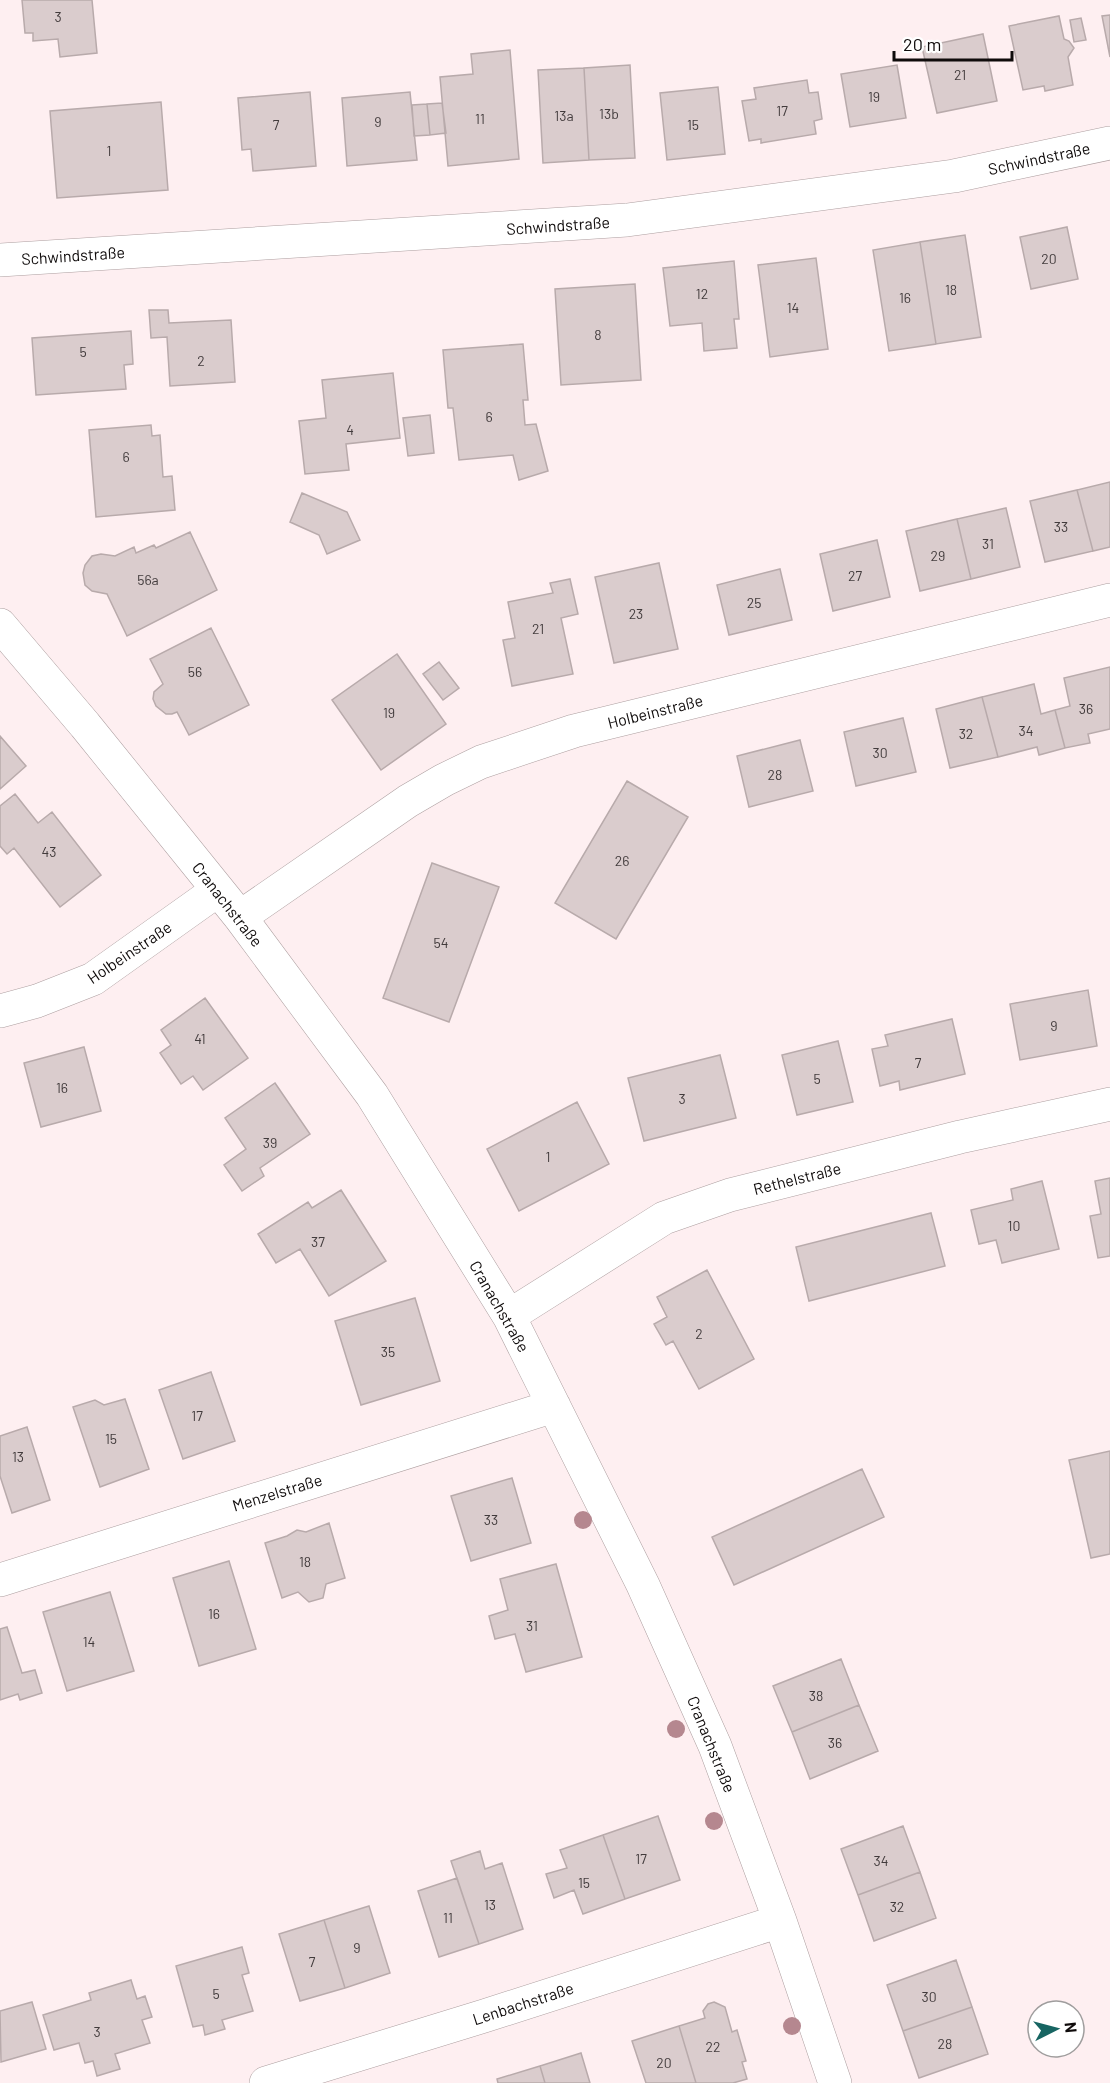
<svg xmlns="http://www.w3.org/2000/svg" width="1110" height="2083" font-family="Barlow,sans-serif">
<rect width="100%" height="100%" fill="#feeff1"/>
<path fill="#dacccd" stroke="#b8aaab" stroke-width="1.5" d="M22 0H92L97 53 60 57 58 39 33 41V33H25Z
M1110 15V57L1102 16Z
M1059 16 1064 39 1069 41 1074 48 1068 57 1073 85 1045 91 1044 86 1023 90 1009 26Z
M1081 18 1086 40 1074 42 1070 20Z
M983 34 997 101 937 113 922 47Z
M510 50 519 159 448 166 440 77 473 74 471 54Z
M630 65 635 158 589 160 584 68Z
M897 65 906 118 850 127 841 74Z
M584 68 589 160 543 163 538 70Z
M807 80 809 93 818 92 822 119 814 121 816 134 761 143V139L749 141 742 101 756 99 754 88Z
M718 87 725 154 667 160 660 93Z
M310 92 316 166 253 171 251 149 242 150 238 98Z
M410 92 417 160 347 166 342 98Z
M161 102 168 190 57 198 50 111Z
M442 103 446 133 430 135 427 104Z
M427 104 430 135 414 136 412 105Z
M1067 227 1078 279 1031 289 1020 237Z
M965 235 981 337 936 344 920 242Z
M920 242 936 344 889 351 873 250Z
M816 258 828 349 770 357 758 265Z
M734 261 739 319H734L737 348 704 351 702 323 670 326 663 268Z
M635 284 641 380 561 385 555 289Z
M149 310H168L169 323 231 320 235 382 170 386 167 337 151 338Z
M131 331 133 364 124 365 126 389 36 395 32 338Z
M523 344 528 400H523L525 425 536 424 548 471 519 480 513 455 459 460 453 408H448L443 350Z
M393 373 400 438 346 444 349 470 305 474 299 421 326 418 322 380Z
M430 415 434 453 408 456 403 418Z
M151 425 152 436 160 435 163 477 172 476 175 510 96 517 89 430Z
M1110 482V547L1093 551 1077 490Z
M1077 490 1093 551 1045 562 1030 501Z
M302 493 347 512 360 540 327 554 319 535 290 522Z
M1006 508 1020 567 971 579 957 519Z
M957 519 971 579 920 591 906 531Z
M190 532 217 590 127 636 107 594 92 591 85 585 83 573 85 565 92 556 101 554 115 556 134 547 136 553 154 545 156 548Z
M877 540 890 597 833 611 820 554Z
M659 563 678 649 614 663 595 577Z
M780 569 792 620 729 635 717 585Z
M570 579 578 614 561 618 573 674 512 686 503 640 515 638 508 602 553 593 550 583Z
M211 628 249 705 189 735 177 712 172 714H166L156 706 153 699 154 692 163 684 150 659Z
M397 654 446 724 381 770 332 700Z
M439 662 459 688 443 700 423 674Z
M1110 667V729L1088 734 1090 743 1065 748 1055 710 1070 706 1064 678Z
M1034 684 1041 714 1055 710 1065 748 1039 755 1037 747 998 757 982 697Z
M982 697 998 757 950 768 936 709Z
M903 718 916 772 856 786 844 732Z
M0 736 26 766 0 789Z
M800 740 813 791 749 807 737 756Z
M627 781 688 817 616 939 555 903Z
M15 794 38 823 52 812 101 875 60 907 14 848 7 854 0 846V806Z
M432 863 499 887 449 1022 383 998Z
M1088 990 1097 1046 1020 1060 1010 1004Z
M205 998 248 1058 203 1090 193 1076 181 1084 160 1053 171 1045 161 1030Z
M952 1019 965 1074 900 1090 899 1081 880 1086 872 1049 888 1046 885 1035Z
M838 1041 853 1102 797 1115 782 1055Z
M84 1047 101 1111 41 1127 24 1063Z
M720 1055 736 1118 644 1141 628 1078Z
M275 1083 310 1134 260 1168 264 1176 242 1191 224 1165 246 1149 225 1118Z
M577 1102 609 1164 519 1211 487 1149Z
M1110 1178V1256L1098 1258 1090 1216 1101 1214 1095 1181Z
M1042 1181 1059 1249 1002 1263 996 1240 979 1244 971 1210 1013 1200 1011 1189Z
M341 1190 386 1261 329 1296 300 1249 276 1263 258 1234 308 1202 312 1208Z
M931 1213 945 1266 809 1301 796 1247Z
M707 1270 754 1359 699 1389 673 1341 666 1345 654 1324 667 1317 657 1297Z
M415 1298 440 1381 361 1405 335 1321Z
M211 1372 235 1441 183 1459 159 1390Z
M125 1399 149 1469 100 1487 73 1407 95 1400 104 1405Z
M27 1427 50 1500 12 1513 0 1476V1436Z
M1110 1451V1554L1091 1558 1069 1460Z
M862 1469 884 1517 734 1585 712 1537Z
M512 1478 531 1543 471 1561 451 1496Z
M329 1523 345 1578 326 1584 323 1598 309 1602 298 1592 282 1598 265 1543 287 1536 297 1530 306 1532Z
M229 1561 256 1649 199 1666 173 1578Z
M556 1564 582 1657 526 1672 515 1634 495 1639 489 1616 508 1610 500 1579Z
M110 1592 134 1671 67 1691 43 1612Z
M7 1627 22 1673 35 1670 42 1693 20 1700 18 1694 0 1700V1629Z
M841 1659 859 1705 792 1732 773 1686Z
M859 1705 878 1751 810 1779 792 1732Z
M658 1816 680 1880 625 1899 603 1835Z
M903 1826 920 1872 858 1895 841 1849Z
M603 1835 625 1899 583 1914 574 1890 554 1898 546 1874 567 1868 560 1850Z
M480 1851 485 1869 502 1863 523 1929 479 1944 451 1861Z
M920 1872 936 1918 874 1941 858 1895Z
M457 1878 479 1944 439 1957 418 1891Z
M369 1906 390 1973 345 1988 324 1920Z
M324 1920 345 1988 300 2001 279 1934Z
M242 1947 249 1973 242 1975 253 2011 222 2020 225 2029 205 2035 203 2025 193 2027 176 1966Z
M956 1960 972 2007 903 2031 887 1985Z
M131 1980 137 1999 145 1996 152 2017 142 2020 150 2043 115 2054 120 2069 97 2076 93 2061 85 2063 79 2043 54 2050 43 2015 91 2000 89 1993Z
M32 2002 46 2049 1 2062 0 2011Z
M714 2002 725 2007 732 2032 737 2030 746 2061 742 2062 747 2079 733 2083H696L679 2026 705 2018 703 2011 708 2004Z
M972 2007 988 2054 919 2078 903 2031Z
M679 2026 696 2083H646L632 2041Z
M581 2053 590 2083H545L540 2066Z
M540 2066 545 2083H498L497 2079Z"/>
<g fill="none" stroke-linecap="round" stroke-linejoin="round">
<g stroke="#ad9fa0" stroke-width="34">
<path id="street" d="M0 260 627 220 954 176 1110 143
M0 625 85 725 240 917 372 1095 509 1316 643 1585 715 1746 780 1921 835 2083
M240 917 408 801 444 780 481 762 574 731 1110 600
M0 1011 37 1001 93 979 218 890
M509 1316 664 1218 730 1195 960 1137 1110 1104
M0 1580 554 1406
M266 2083 484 2016 780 1921"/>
</g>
<use href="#street" stroke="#fff" stroke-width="33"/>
</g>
<g fill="#b5878f">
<circle cx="583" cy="1520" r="9"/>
<circle cx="676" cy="1729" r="9"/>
<circle cx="714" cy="1821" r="9"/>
<circle cx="792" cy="2026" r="9"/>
</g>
<g text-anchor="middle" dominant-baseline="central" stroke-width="6" stroke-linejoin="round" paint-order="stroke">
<g font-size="14" fill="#423b3c">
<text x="58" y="16">3</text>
<text x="960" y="74">21</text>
<text x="874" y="96">19</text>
<text x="782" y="110">17</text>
<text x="609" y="113">13b</text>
<text x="564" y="115">13a</text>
<text x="480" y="118">11</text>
<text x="378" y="121">9</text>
<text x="276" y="124">7</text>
<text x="693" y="124">15</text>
<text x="109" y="150">1</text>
<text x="1049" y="258">20</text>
<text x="951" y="289">18</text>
<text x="702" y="293">12</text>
<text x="905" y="297">16</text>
<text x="793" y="307">14</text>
<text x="598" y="334">8</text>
<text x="83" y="351">5</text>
<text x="201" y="360">2</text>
<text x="489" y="416">6</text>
<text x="350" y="429">4</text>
<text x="126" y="456">6</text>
<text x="1061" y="526">33</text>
<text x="988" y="543">31</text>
<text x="938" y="555">29</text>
<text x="855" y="575">27</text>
<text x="148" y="579">56a</text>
<text x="754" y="602">25</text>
<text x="636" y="613">23</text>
<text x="538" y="628">21</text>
<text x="195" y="671">56</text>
<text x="1086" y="708">36</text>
<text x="389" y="712">19</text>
<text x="1026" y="730">34</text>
<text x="966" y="733">32</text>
<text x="880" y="752">30</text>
<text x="775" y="774">28</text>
<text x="49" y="851">43</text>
<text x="622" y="860">26</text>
<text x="441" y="942">54</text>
<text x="1054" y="1025">9</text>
<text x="200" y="1038">41</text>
<text x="918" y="1062">7</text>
<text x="817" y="1078">5</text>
<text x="62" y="1087">16</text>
<text x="682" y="1098">3</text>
<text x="270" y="1142">39</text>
<text x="548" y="1156">1</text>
<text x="1014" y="1225">10</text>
<text x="318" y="1241">37</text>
<text x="699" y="1333">2</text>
<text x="388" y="1351">35</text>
<text x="197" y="1415">17</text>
<text x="111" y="1438">15</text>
<text x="18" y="1456">13</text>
<text x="491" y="1519">33</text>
<text x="305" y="1561">18</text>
<text x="214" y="1613">16</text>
<text x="532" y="1625">31</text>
<text x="89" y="1641">14</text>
<text x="816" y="1695">38</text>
<text x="835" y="1742">36</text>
<text x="641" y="1858">17</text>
<text x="881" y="1860">34</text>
<text x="584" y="1882">15</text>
<text x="490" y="1904">13</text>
<text x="897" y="1906">32</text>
<text x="448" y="1917">11</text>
<text x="357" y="1947">9</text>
<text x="312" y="1961">7</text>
<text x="216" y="1993">5</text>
<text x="929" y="1996">30</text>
<text x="97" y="2031">3</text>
<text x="945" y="2043">28</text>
<text x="713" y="2046">22</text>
<text x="664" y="2062">20</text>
</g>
<g font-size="16" fill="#0f0b0b" stroke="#fff">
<text transform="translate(1039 158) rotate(-12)">Schwindstraße</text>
<text transform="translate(558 225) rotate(-4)">Schwindstraße</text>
<text transform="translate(73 255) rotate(-4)">Schwindstraße</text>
<text transform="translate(655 711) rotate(-14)">Holbeinstraße</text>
<text transform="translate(228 904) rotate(52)">Cranachstraße</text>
<text transform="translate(129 952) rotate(-34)">Holbeinstraße</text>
<text transform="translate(797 1178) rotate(-14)">Rethelstraße</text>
<text transform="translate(500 1306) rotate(60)">Cranachstraße</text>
<text transform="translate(277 1492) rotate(-17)">Menzelstraße</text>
<text transform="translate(712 1744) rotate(68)">Cranachstraße</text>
<text transform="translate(523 2003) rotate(-18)">Lenbachstraße</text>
</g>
</g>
<g transform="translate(1056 2029) rotate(84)"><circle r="28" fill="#ffffff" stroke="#9f9d9d" stroke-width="1.5"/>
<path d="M0-4.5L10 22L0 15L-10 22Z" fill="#176562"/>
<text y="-9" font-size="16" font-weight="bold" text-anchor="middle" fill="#0f0b0b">N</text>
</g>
<path d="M894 51v9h118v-9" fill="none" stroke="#0f0b0b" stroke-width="3"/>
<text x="903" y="51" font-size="18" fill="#0f0b0b" stroke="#ffffff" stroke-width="4.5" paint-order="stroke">20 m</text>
</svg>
